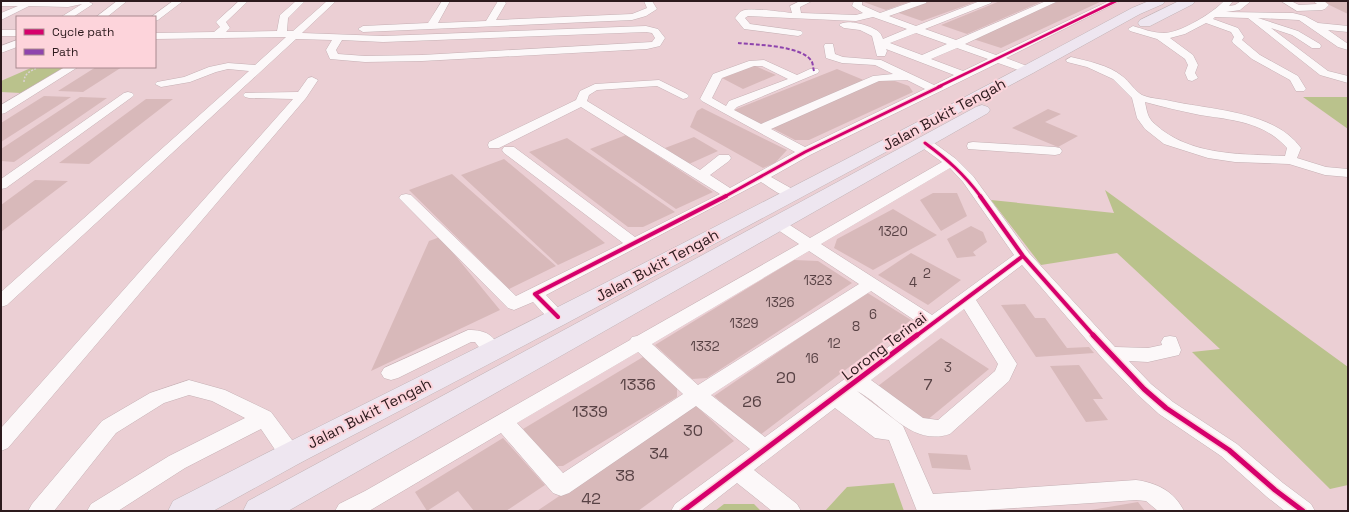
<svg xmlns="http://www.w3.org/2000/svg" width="1349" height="512" font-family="'Space Grotesk',sans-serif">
<rect width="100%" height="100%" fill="#ebcfd4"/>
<path fill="#bac28c" d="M33 67H65L21 93 1 92V81Z
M1303 97H1348V129Z
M1105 190 1348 367V485L1330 489 1192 352 1220 349 1117 253 1041 265 991 200 1114 213Z
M894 483 904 511H825L847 487Z
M724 504H754L761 511H715Z"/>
<path fill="#d8b9ba" d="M861 1H912L886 10Z
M927 1H978L922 21 896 12Z
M1000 1H1043L967 34 941 25Z
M1059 1H1102L1001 48 973 39Z
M1321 1H1348V14Z
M753 65 776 75 743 89 720 77Z
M96 67H122L83 92 58 91Z
M837 69 866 81 763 125 734 110Z
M881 80 895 81 909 86 913 92 809 140H795L772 128Z
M44 96 71 97 1 142V123Z
M80 97 107 98 14 162 1 161V149Z
M146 99H173L89 164 59 163Z
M702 108 787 150 775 163 763 168 690 127 697 111Z
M1048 109 1061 114 1045 122 1078 136 1058 147 1012 128Z
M626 135 713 192 676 209 590 149Z
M694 137 718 151 689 164 665 148Z
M567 138 675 212 643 227H628L529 152Z
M504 159 605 243 558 265 461 175Z
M452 174 556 266 509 289 409 190Z
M35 180 68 181 1 232V205Z
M933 193H957L967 216 941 231 920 200Z
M893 209 937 235 873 270 834 248 837 239Z
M971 226 983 232 987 242 973 252 976 256 957 258 947 239Z
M440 237 500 310 371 371 429 241Z
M911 253 961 280 928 305 878 275Z
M794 260 818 261 852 283 707 378 692 379 655 345Z
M866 292 911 320 760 435 714 396Z
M1025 304 1035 318H1045L1067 348 1089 347 1094 353 1036 357 1001 305Z
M941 338 989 369 926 421 878 386Z
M643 357 677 386V397L563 466H553L523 429Z
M1079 365 1103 399H1093L1108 420 1086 422 1050 366Z
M695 405 734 441 638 511H537Z
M503 438 545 485 506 511H474L458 491 427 511 415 492Z
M928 453 967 455 971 470 932 468Z
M1138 502 1145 511H1091V510Z"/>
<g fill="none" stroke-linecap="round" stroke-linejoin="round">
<g stroke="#c5b0b4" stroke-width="1">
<path id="minor" d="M1 1H87L93 4 73 17H61L82 4 68 7 29 6 1 20V13L18 6H1Z
M117 1H127L107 17H96Z
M173 1H183L158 20 155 21V17H151Z
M239 1H248L226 22 230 28 226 32 277 31 280 15 296 1H305L288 18 287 31H293L327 1H336L302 33 383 36 646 26 658 29 665 38 660 46 647 49 422 61 365 62 330 59 326 50 332 40 296 39 7 305 1 307V292L249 71 228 69 216 72 190 82 161 87 155 84 157 82 184 77 209 67 228 63 255 65 286 37 155 39V33L214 32 220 27 216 22 218 20ZM646 32 652 33 655 38 652 42 422 55 365 56 338 54 336 50 342 40 383 42Z
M442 1H450L438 23 486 21 498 1H504L506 3 496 20 632 14 647 8 644 1H652L657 9 646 16 632 20 363 32 358 29 363 26 428 23Z
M800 1H812L800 7 801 13 856 15 863 13 852 6 854 1H862V5L880 13 914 1H927L926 3 889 16 916 26 980 1H992L991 3 925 29 956 40 1046 1H1058L965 44 996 55 1109 1H1120L1006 58 1032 68 1033 70 1032 72H1024L998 63 810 155 771 177 796 191 798 194 796 197C784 200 771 188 761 182L546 295 567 317 564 321C550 325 542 311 533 302L514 310 508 308 399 198 401 195 406 194 411 195 516 296 623 243 504 153 502 150 504 147H514L635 237 720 194 581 107 499 148H489L488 145 489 142 576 100 580 91 595 84 659 80 687 94 689 96 687 98 683 99 657 86 597 90 589 95 587 101 700 170 719 155H729L731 158 729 161 710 175 730 188 795 152 702 101 700 99 713 74 749 61 764 60 797 75 810 69H818L819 71 818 73 737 107 734 110 761 124 873 76 893 74 875 65 842 63 826 58 824 46 825 44H833L835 54 843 57 881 60 934 85 954 75 886 49 887 51 885 56H877L872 36 860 30 844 28 839 25C846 18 874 26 880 33 881 34 882 37 883 39L907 29 873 17 856 21 748 16 745 18 750 24 801 31 803 33 801 35 798 36 744 29 735 18C737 16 739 12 742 11 749 7 781 12 792 13L790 6ZM916 33 947 44 922 55 890 43ZM957 48 988 59 963 71 931 59ZM754 66H762L788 79 729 101 726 106 712 98 722 78ZM907 80 925 89 805 147 771 129 879 81Z
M1224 1H1233L1229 6 1235 5 1241 1H1251L1240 10 1226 12 1293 13 1305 16 1318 23 1348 26V32L1328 30 1348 44V50L1338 47 1299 20 1258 18 1298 31 1320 44 1321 46 1320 48H1312L1292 35 1271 28 1328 71 1348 76V83L1320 75 1248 18 1215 17 1213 19 1238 28 1244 37 1242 40 1260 55 1298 76 1306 89 1304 91H1296L1290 80 1252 59 1233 43 1232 41 1234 37 1231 32 1206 23 1185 34 1170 38 1193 55 1198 65 1195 73 1198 78 1192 81 1188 80 1185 73 1188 65 1185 59 1157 39 1130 31 1128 29 1133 26C1143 29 1153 33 1164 33 1180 33 1213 13 1224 1Z
M1281 1H1291L1299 5 1317 4 1313 1H1324L1329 5 1325 9 1322 10 1297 11Z
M1 30H17V36H1Z
M17 40V47L1 53V46Z
M1071 57C1087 61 1109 65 1122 76 1129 81 1135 91 1142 95 1149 98 1159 99 1166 100 1208 110 1274 110 1301 148L1297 158 1326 167 1348 169V177L1325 175 1289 164 1235 162 1208 158 1164 144 1145 129 1137 118 1132 98 1113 79 1087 67 1067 62 1066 60ZM1145 102C1163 107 1181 111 1200 115 1233 120 1264 122 1287 148L1285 156C1244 154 1197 156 1162 130 1158 126 1152 123 1149 117 1147 113 1146 107 1145 102Z
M65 67H78L5 113 1 114V105Z
M312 77 318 80 306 98 8 448 1 451V428L293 99 249 98 245 97 243 95 245 93 298 92 308 78Z
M128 92 132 93 134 95 132 97 6 188 1 189V179L124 93Z
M925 139 930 140 956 159 973 176 1029 253 1115 347 1148 348 1162 345 1161 342 1164 337 1170 336 1176 337 1181 350 1179 355 1148 362 1129 361 1151 384 1173 402 1237 444 1283 483 1311 504 1315 511H1285L1267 497 1221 456 1159 414 1137 394 1103 359 1022 265 976 300 1017 364 1009 381 950 434C911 447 887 407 857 391L903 426 933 494 1136 480C1157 483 1174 491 1184 511H1158L1146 501 1136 500 970 511H917L889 440 875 438 835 408 754 470 797 504 801 511H772L737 483 701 511H671L675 504 750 449 696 406 569 493 561 496 553 493 501 433 369 511H335L339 504 365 491 630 340 632 337 637 336 799 244 772 226 769 223 772 220 777 218 782 220 810 238 942 162 920 146 919 143 920 140ZM950 168 963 182 1014 255 932 315 821 244ZM809 251 859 284 698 385 652 344ZM871 291 920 324 765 437 711 395ZM964 309 998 364 995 371 938 420 923 418 871 380ZM638 352 683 394 563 473 517 423Z
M973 142 1055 147 1060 148 1062 151 1060 154 1055 155 968 149 967 146 968 143Z
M468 330C487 330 493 335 502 351L500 356C486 360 483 352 475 342H471L398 378 391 380 384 378 381 373 384 368Z
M189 380 225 390 271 412 298 448 301 454 298 460 290 463 282 460 261 429 185 468 118 511H87L91 504 169 456 245 418 212 401 189 395 164 403 116 433 54 511H28L32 504 102 421 150 393Z"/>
</g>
<g stroke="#c1b3b6" stroke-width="1">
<path id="highway" d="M1149 1H1165L1163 4 1140 14 1033 73 567 323 300 463 213 511H168L173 501C298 436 424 375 550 311 745 212 939 112 1132 8Z
M1179 1H1195L1193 4 1150 26H1140L1138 23 1140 20Z
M982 105 988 107 990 110 988 113 288 511H243L248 501 976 107Z"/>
</g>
<path stroke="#dbd2d4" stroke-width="1.5" stroke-dasharray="2 1.5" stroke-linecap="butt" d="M24 82C24 73 31 71 39 67"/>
<use href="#minor" fill="#fcf8f9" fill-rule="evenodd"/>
<use href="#highway" fill="#eee6f0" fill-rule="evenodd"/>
<path stroke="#8e44ad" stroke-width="2" stroke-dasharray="4 2" stroke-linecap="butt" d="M738 43C755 45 803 45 812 62 813 64 813 68 814 71"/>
<g stroke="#fdd4db" stroke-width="4">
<path id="cycleway-far3" d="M938 87 1116 1"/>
</g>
<g stroke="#fdd4db" stroke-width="5">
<path id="cycleway-far2" d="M925 143C948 160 964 174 981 197
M724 197 805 152 941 86"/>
</g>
<g stroke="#fdd4db" stroke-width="6">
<path id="cycleway-far1" d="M980 196 1023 256 1094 336
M558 317 535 294 726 196
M916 336 1023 256"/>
</g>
<g stroke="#fdd4db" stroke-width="8">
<path id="cycleway" d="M1093 335 1144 389 1166 408 1229 450 1275 490 1303 511
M683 511 917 335"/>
</g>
<use href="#cycleway-far3" stroke="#d6006c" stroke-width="2.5"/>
<use href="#cycleway-far2" stroke="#d6006c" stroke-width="3"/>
<use href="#cycleway-far1" stroke="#d6006c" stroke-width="4"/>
<use href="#cycleway" stroke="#d6006c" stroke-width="5"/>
</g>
<g text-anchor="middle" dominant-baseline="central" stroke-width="4" stroke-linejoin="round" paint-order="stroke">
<g font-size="13" fill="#584245">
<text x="893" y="231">1320</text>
<text x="927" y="273">2</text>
<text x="818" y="280">1323</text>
<text x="913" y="282">4</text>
<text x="780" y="302">1326</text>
<text x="873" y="314">6</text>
<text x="744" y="323">1329</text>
<text x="856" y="326">8</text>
<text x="834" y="343">12</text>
<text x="705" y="346">1332</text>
<text x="812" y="358">16</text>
<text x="948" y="367">3</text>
</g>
<g font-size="15" fill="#2c1a1d" stroke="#fdd4db">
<text transform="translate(944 114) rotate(-28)">Jalan Bukit Tengah</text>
<text transform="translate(657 265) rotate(-28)">Jalan Bukit Tengah</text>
<text transform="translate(884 346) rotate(-37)">Lorong Terinai</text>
<text transform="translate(369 413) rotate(-27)">Jalan Bukit Tengah</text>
</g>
<g font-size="16" fill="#584245">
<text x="786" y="377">20</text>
<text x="638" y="384">1336</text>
<text x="928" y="384">7</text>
<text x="752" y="401">26</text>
<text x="590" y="411">1339</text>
<text x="693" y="430">30</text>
<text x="659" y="453">34</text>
<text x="625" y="475">38</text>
<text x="591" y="498">42</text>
</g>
</g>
<rect width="1349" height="512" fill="none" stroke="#2c1a1d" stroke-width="4"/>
<rect x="16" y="16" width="140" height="52" fill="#fdd4db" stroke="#a98a8f"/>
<rect x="24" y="29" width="20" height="6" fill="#d6006c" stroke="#a98a8f"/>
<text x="52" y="36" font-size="12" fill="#2c1a1d">Cycle path</text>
<rect x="24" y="49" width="20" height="6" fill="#8e44ad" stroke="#a98a8f"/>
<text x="52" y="56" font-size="12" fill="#2c1a1d">Path</text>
</svg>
